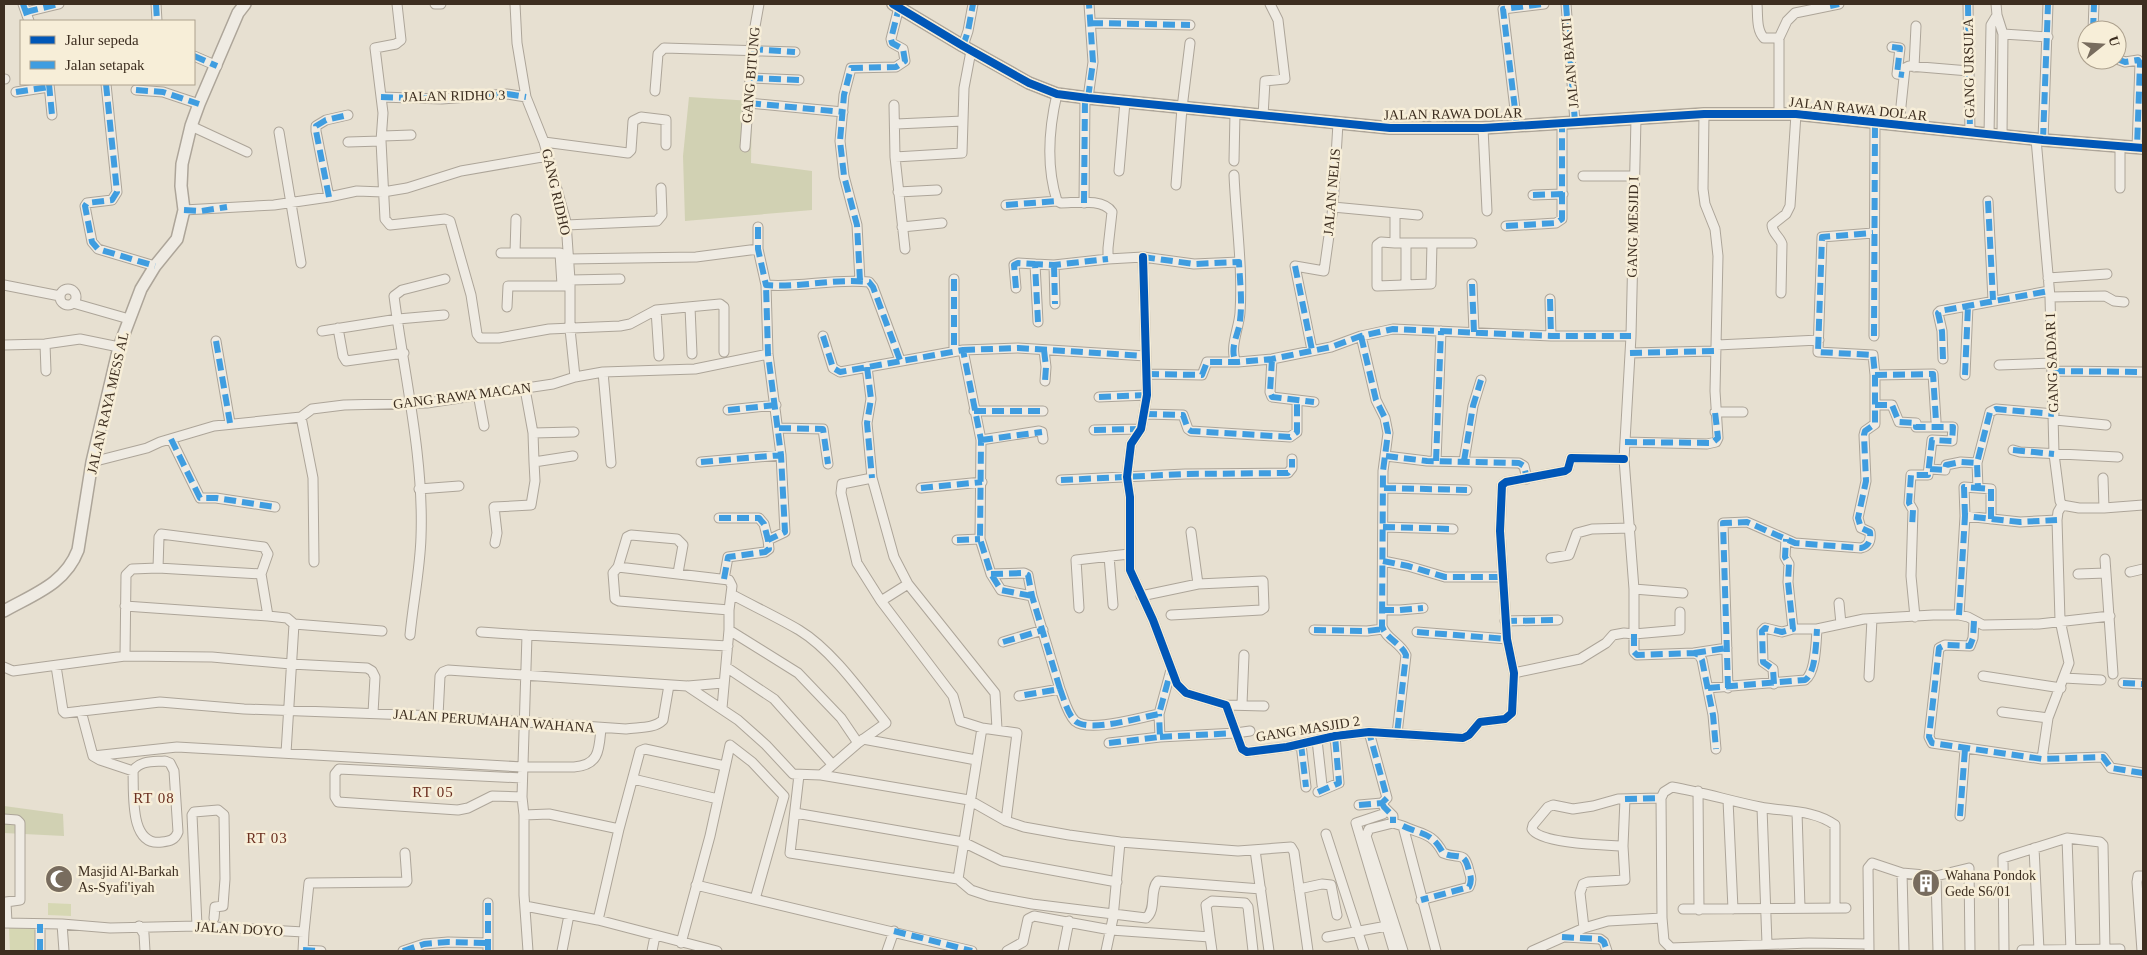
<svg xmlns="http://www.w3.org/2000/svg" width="2147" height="955" font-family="'Times New Roman',serif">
<rect width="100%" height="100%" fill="#e7e0d1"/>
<path fill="#d6d7b3" d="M48 903 71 904V916L48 915Z
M9 928H36V951H10Z"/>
<path fill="#d1d1b3" d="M689 97 752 101 751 163 812 171V210L685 221 683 156Z
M4 806 63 814 64 836 4 833Z"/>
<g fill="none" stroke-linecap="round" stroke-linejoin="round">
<g stroke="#ada599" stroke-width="11">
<path id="minor" d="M23 4 29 21
M156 4 157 21
M397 4 401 40 396 44 375 48 383 113 381 141 385 219 390 225 445 219 450 221 471 295 477 334 480 338H499L549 329 620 326 630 324 656 310 720 304 724 307V352
M435 4H441
M1566 4 1575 122
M1757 4C1758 15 1756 30 1764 38H1779V114
M1968 4 1970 133
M1996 4 1997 15 2003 34 2002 136
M26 12 59 4
M1091 23 1190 25
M2093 30 2094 4
M2003 34 2048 37
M1779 38 1787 21 1795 13 1839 4
M963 46 968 31 973 4
M1892 47 1900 48 1897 74 1904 75
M194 56 217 66
M2117 59 2125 62 2138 60 2140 63 2137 148
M1914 67 1916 26
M751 78 799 80
M4 79H5
M49 84 52 115
M106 84 117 192 112 200 87 203 85 206 92 242 98 249 155 266
M136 90 163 92 199 104
M655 91 658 54 664 48 795 52
M16 92 49 87
M1057 94C1049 128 1046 166 1057 201
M381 97 442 99 507 94 526 97
M1088 98 1093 62 1089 4
M749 103 843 112
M894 105 895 157 905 249
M1263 116 1265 81 1285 79 1278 20 1270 4
M1636 118 1631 336 1624 459 1634 589V652L1637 655 1694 653 1699 655 1702 660 1713 715 1716 749
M896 124 963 121
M1899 125 1905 68 1909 66 1969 71
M191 126 247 152
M1517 126 1503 9 1544 4
M1483 128 1487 211
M279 132 301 263
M1989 135 1991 25 1997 15
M383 136 411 135
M2036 139 2050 297 2054 454 2060 501 2062 505 2079 508H2104L2143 505
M2043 140 2048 4
M348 142 381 141
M544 142 628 153 631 150 633 121 641 117 666 120V145
M745 147 751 66V49L759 4
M895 157 962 153 964 88 971 51
M1234 161 1235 113
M1119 171 1125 102
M1234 175C1236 221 1243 268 1240 313 1239 328 1229 348 1236 362
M1583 176H1634
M1176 185 1182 108 1190 43
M2120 188V147
M898 192 937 190
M1533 195 1563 194
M329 197 316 131V126L326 120 348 115
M1988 201 1993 300
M1084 203 1085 98
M1006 205 1057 201 1061 203C1076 203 1103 198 1112 212L1108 248V259L1143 257 1194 264 1239 262
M1333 207 1418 215
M184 210 274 205 329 197 357 191 383 192 407 188 461 171 548 156
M1395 213V243H1472
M566 225 657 221 662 215 661 188
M1506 226 1556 223 1562 219V123
M758 227V249L766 285C800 288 834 278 869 282L873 287 900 360
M902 227 942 223
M1395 243 1381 242 1377 245V286L1431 284 1432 243
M1406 243V285
M501 253H560L562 285
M515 253 516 219
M1143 257 1147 395 1141 429 1131 444 1127 477 1130 497V570L1153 620 1177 684 1186 693 1226 705 1242 749 1247 752 1287 747 1335 736 1369 732 1463 738 1469 735 1480 722 1505 719 1512 713 1514 673 1507 639 1500 531 1502 485 1506 482 1565 471 1568 469 1571 458 1624 459
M568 259 696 257 758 249
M1054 265 1055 304
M2048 278 2107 274
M954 279V351
M570 280 620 279
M860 281 857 225 844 176 840 141 844 95 851 68 896 67 905 61 903 49 892 43 891 39 899 7
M1472 284 1474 332
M4 285 60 296
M1016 288 1014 265 1018 263 1035 264
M60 297a8 8 0 1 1 16 0a8 8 0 1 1-16 0Z
M1781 293 1782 244C1780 237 1772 233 1772 225L1786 214 1790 206 1796 114
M2050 297 2105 296 2114 301 2124 302
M1550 299 1551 336
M73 303 129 319
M507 307 508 286H567
M690 307 692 354
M656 310 659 356
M1038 322 1035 264 1054 265 1108 259
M338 328 343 356 346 361 404 353
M322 331 398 319 444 315
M823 336 833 368 840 372 963 350 981 440 980 539 991 574 1001 590 1032 596
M1361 336 1376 400 1385 418 1388 433 1383 471 1382 626C1385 638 1401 643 1406 655L1397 734
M1874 336 1875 123
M216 341 230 423
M45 344 46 371
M4 345 45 344 80 339 119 347
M1717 345 1819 340
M963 350 1018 348 1146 356
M1044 350 1046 367 1045 381
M1312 350 1295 266 1324 271 1333 207 1338 123
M1630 353 1715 351
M1272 359 1270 392 1272 397 1314 402
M1943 359 1942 331 1938 313 1940 311 2049 291
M1999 365 2052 363
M867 367 871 399 867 423 872 478 894 557 908 584 995 693 997 729
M2053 371 2143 372
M603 372 611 463
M1147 374 1202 375 1207 362H1238L1272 359 1331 347 1361 336 1393 329 1551 336H1631
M1875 375 1933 374 1936 421
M1965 375 1968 306
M575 377 603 372 695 369 768 354
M525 389 533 433 534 462 573 456
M478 394 484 426
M1099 397 1147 395
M1875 405H1892L1899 422 1916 423V427H1953L1952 441 1932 440 1928 475H1911L1909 503 1913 510 1911 576 1915 617
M728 410 776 405
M974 411H1043
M1715 412H1743
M1145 414 1183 415 1188 429 1191 431 1290 437 1297 432V401
M301 417 313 478 314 562
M2055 420 2106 425
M779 428 823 429 828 464
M1094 430 1141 429
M533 433 574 432
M171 439 200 498H216L275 507
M981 440 1039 431 1042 432 1043 439
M1625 442 1707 444 1716 442 1718 438 1715 391 1718 256 1715 229 1705 204 1703 189 1704 114
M2013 450 2020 452 2118 457
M1386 456 1427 461 1519 463 1524 466 1527 479
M1436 461 1441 331
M1464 461 1473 406 1481 380
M92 462 147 448 160 442 214 426 301 417 312 409 344 405 427 403 553 384 575 377 570 329V280L566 222 544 142 526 97 517 43 515 4
M701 462 781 455 768 354 766 285
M1930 469 1945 470 1946 465 1961 462 1977 463
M872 478 842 484 841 493 857 563 881 601 953 696 960 721 982 728 1017 733 1006 821
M2103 478 2104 508
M1061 480 1185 474 1288 473 1292 468V459
M921 488 982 482
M1384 488 1467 490
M419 489 459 486
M1965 516 1964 487 1978 488
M719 518H759L764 524 768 540
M1991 519V489L1978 488 1977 463 1990 412 1996 409 2054 414
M1383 527 1453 529
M1786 539 1785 557 1789 564 1788 582 1793 629
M957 540 980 539
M495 543 497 533 494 507 531 505 535 481 534 462
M1109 556 1113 605
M1551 558 1569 555 1577 533 1592 529 1631 528
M2105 559 2113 674
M1383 561 1408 566 1445 577H1502
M618 567 729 580 732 586 729 610V630L722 708
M158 568 159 537 161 534 264 547 268 554 261 574 268 616
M2130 572 2143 569
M678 573 683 545 677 539 631 535 627 537 618 567 613 573 615 599 619 601 729 610
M991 574 1024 573 1028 575 1032 596 1060 689 1019 696
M2078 574 2106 573
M724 579 728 557 765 552 769 549 768 540 785 532 781 455
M1634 589 1683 593
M731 594C753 606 777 617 799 630 832 650 862 693 886 723L858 743 821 775
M1141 596 1198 584 1191 532
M881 601 908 584
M1839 603 1841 624
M125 606 268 616 287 618 294 624 382 631
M1079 608 1076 560 1129 554
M1382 610H1400L1423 608
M1171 615 1261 610 1264 608 1263 581 1198 584
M1959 615 1965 516 2020 522 2057 520
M1505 621 1558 620
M1974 621 1973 638 1970 646 1945 645 1939 648 1929 737 1932 743 2042 759 2103 757 2111 768 2143 773
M729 630 798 673 841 718 858 743
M1314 630 1367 631 1383 629
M481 632 527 635
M1417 632 1507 639
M410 635C413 603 420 570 421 537 424 457 404 375 394 296L402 290 445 279
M1003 642 1043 630
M1694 653 1727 648
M125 656 126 575 132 569 158 568 261 574
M56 666 63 711 65 713 160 702 244 709 438 716 626 729C638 727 654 729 663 720L669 685
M4 667 13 671 125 656 212 657 291 664 367 668 372 671 375 677 373 713
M726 667 774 699 832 764
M1514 673 1580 659 1606 643 1613 635 1624 633 1634 634 1680 630V612
M1983 676 2061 688
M1869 677 1872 619
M2064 678 2101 680
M2123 683 2143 684
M1774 684 1773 669 1763 662 1762 631 1765 628 1782 632 1793 629H1817L1864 619 1933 615H1959L1968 617 1983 625 2039 624 2110 616
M688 686 723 683
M1708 688 1805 680C1816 673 1816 642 1817 629
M1728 688 1723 523 1747 522 1795 543 1861 548C1869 546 1871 540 1870 532L1861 528 1858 518 1866 481 1864 435 1865 431 1875 424V375L1873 355 1818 352 1822 237 1873 233
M1060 689C1064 699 1067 713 1075 721 1089 733 1141 717 1159 714L1171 670
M1242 704 1244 655
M1226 705 1264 706
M81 711 93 756 100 760 133 771
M2002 712 2048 718
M438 716 440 676 443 672 448 670 687 686 738 720 766 745 793 774 821 775 969 800 1006 821 1024 827 1069 835 1120 842 1238 851 1291 847 1294 852 1308 951
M982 728 958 879 971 890 989 896 1032 904 1146 918C1157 910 1149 890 1158 881L1261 889
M1160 737 1236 733 1250 731
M863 739 976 760
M1317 740 1322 785
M1109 743 1160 737 1159 714
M1301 744 1306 787
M286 753 294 624
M93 756 177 747 523 767H574C600 765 599 749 601 728
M2042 759 2048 718 2069 663 2060 620 2057 520 2058 512 2062 505
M165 761 170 763 174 771 178 832C175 840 170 841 162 842 129 847 134 793 133 771 140 760 153 762 165 761Z
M799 775 790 853 958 879
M633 779 718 799
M1698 791 1699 910
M1318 792 1339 783 1335 736
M522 797 492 796 468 808 458 810 338 802 335 797V774L339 769 522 778
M1728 800 1733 909
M1383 803 1384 807 1393 816V823
M1359 805 1382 803 1387 798 1369 732
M1762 808 1767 944
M1797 812 1800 908
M795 813 963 842 1002 861 1117 882
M1383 814 1356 823 1394 951
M524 815 522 797 527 635 728 646
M1960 816 1965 749
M4 819 17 820 20 823V900L6 902 7 923
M1403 826C1422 835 1432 832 1443 853 1458 860 1464 849 1469 871 1471 877 1472 881 1469 887L1421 900
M1326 834 1364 951
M2067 838 2071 951
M1623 846C1606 845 1540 844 1532 829L1533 825 1548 807 1553 805 1573 809 1593 806 1618 799 1661 798
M2034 848 2039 950
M1255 850 1269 951
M1902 873 1904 951
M1936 876 1938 951
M696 885 972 951
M1299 889 1322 884 1331 885 1337 915
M488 903V951
M525 906 598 920 717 951
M1835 907V825C1813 809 1785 812 1760 807 1730 801 1702 792 1672 787L1664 792 1661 798 1662 918 1664 941 1671 948 1809 943 1869 944
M1683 909 1846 908
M598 920 619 829 640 751 645 749 725 766
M4 923 62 924 110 928 197 926 304 932 303 951
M62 924 64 951
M139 926 144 934 145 951
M197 926 192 815 194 812 218 810 224 815 225 879 223 906 215 907 214 918
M1584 928 1580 893 1583 884 1588 882 1625 880 1623 846 1625 799
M304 932 309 883 406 882 407 881 405 853
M1210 937 1212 951
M1327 937 1387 926
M1565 937 1600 939 1604 942 1607 951
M681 943 710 836 730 745 752 762 784 796 755 899
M303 950 321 951
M2022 950 2120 949
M40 951V924
M403 951 424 944 448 942 488 943
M528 951 524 895V815L549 814 619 829
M562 951 569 915
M652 951 655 936
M887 951 894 931
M1007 951 1023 942 1028 919 1034 916 1111 930 1210 937 1206 905 1212 901 1245 903 1248 907 1253 951
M1063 951 1069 921
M1106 951 1113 918 1120 842
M1403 951 1366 836 1369 829 1393 823 1403 826 1436 951
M1532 951 1584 928 1608 921 1662 918
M1869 951 1868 868 1872 863 1902 873 1936 876 1969 868 1970 951
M2004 951 2003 858 2067 838 2100 842 2103 845 2105 950
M2142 951 2137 882 2138 876H2143"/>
</g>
<g stroke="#ada599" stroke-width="14">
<path id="tertiary" d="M893 4 963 46 1029 83 1057 94 1088 98 1390 128H1483L1704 114H1796L2043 140 2143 148
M4 611C34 594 65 584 78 550L92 462 119 347 141 289 155 266 177 239 184 210 181 186 182 164 191 126 199 104 238 13 245 4"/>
</g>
<use href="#minor" stroke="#efebe3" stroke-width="9"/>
<use href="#tertiary" stroke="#efebe3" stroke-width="11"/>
<path stroke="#3f9de0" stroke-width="6" stroke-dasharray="12 6" stroke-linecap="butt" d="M23 4 29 21
M156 4 157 21
M1566 4 1575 122
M1968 4 1970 133
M1830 6 1839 4
M26 12 59 4
M1091 23 1190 25
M2093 30 2094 4
M963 46 968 31 973 4
M1892 47 1900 48 1897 74 1904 75
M751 49 795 52
M194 56 217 66
M2117 59 2125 62 2138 60 2140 63 2137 148
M751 78 799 80
M4 79H5
M49 84 52 115
M106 84 117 192 112 200 87 203 85 206 92 242 98 249 155 266
M136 90 163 92 199 104
M16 92 49 87
M381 97 442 99 507 94 526 97
M1088 98 1093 62 1089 4
M749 103 843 112
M1517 126 1503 9 1544 4
M2043 140 2048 4
M1533 195 1563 194
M329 197 316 131V126L326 120 348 115
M1988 201 1993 300
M1084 203 1085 98
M1006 205 1057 201
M184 210 201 211 227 207
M1506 226 1556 223 1562 219V123
M758 227V249L766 285C800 288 834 278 869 282L873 287 900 360
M1143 257 1194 264 1239 262C1240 283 1243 306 1239 327 1236 338 1230 351 1236 362
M1054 265 1055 304
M1295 266 1312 350
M954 279V351
M860 281 857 225 844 176 840 141 844 95 851 68 896 67 905 61 903 49 892 43 891 39 899 7
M1472 284 1474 332
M1016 288 1014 265 1018 263 1035 264
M1550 299 1551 336
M1038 322 1035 264 1054 265 1108 259
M823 336 833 368 840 372 963 350 981 440 980 539 991 574 1001 590 1032 596
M1361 336 1376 400 1385 418 1388 433 1383 471 1382 626C1385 638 1401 643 1406 655L1397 734
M1874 336 1875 123
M216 341 230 423
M963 350 1018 348 1146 356
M1044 350 1046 367 1045 381
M1630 353 1715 351
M1272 359 1270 392 1272 397 1314 402
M1943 359 1942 331 1938 313 1940 311 2049 291
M867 367 871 399 867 423 872 478
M2053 371 2143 372
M1147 374 1202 375 1207 362H1238L1272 359 1331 347 1361 336 1393 329 1551 336H1631
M1875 375 1933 374 1936 421
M1965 375 1968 306
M1099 397 1147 395
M1875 405H1892L1899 422 1916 423V427H1953L1952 441 1932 440 1928 475H1911L1909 503 1913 510 1912 527
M728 410 776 405
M974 411H1043
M1145 414 1183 415 1188 429 1191 431 1290 437 1297 432V401
M779 428 823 429 828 464
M1094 430 1141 429
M171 439 200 498H216L275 507
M981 440 1042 432
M1625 442 1712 443 1718 438 1715 412
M2013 450 2054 454
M1386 456 1427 461 1519 463 1524 466 1527 479
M1436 461 1441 331
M1464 461 1473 406 1481 380
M701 462 781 455 768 354 766 285
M1930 469 1945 470 1946 465 1961 462 1977 463
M1061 480 1185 474 1288 473 1292 468V459
M921 488 982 482
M1384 488 1467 490
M1965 516 1964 487 1978 488
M719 518H759L764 524 768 540
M1991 519V489L1978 488 1977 463 1990 412 1996 409 2054 414
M1383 527 1453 529
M957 540 980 539
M1383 561 1408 566 1445 577H1502
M991 574 1024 573 1028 575 1032 596 1060 689 1019 696
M724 579 728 557 765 552 769 549 768 540 785 532 781 455
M1382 610H1400L1423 608
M1959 615 1965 516 2020 522 2057 520
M1505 621 1558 620
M1974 621 1973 638 1970 646 1945 645 1939 648 1929 737 1932 743 2042 759 2103 757 2111 768 2143 773
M1314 630 1367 631 1383 629
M1417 632 1507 639
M1634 634V652L1637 655 1694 653 1699 655 1702 660 1713 715 1716 749
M1003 642 1043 630
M1694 653 1727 648
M2123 683 2143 684
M1774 684 1773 669 1763 662 1762 631 1765 628 1782 632 1793 629 1788 582 1789 564 1785 557 1786 539
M1708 688 1805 680C1816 673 1816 642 1817 629
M1728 688 1723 523 1747 522 1795 543 1861 548C1869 546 1871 540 1870 532L1861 528 1858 518 1866 481 1864 435 1865 431 1875 424V375L1873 355 1818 352 1822 237 1873 233
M1060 689C1064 699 1067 713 1075 721 1089 733 1141 717 1159 714L1171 670
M1160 737 1236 733
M1109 743 1160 737 1159 714
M1301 744 1306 787
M1318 792 1339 783 1335 736
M1625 799 1661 798
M1382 803 1384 807 1393 816V823
M1359 805 1382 803 1387 798 1369 732
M1960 816 1965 749
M1403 826C1422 835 1432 832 1443 853 1458 860 1464 849 1469 871 1471 877 1472 881 1469 887L1421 900
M488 903V951
M894 931 972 951
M1562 937 1600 939 1604 942 1607 951
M303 950 321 951
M40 951V924
M403 951 424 944 448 942 488 943"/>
<g stroke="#f7eed8" stroke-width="11">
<path id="cycleway" d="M893 4 963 46 1029 83 1057 94 1088 98 1390 128H1483L1704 114H1796L2043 140 2143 148
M1143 257 1147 395 1141 429 1131 444 1127 477 1130 497V570L1153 620 1177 684 1186 693 1226 705 1242 749 1247 752 1287 747 1335 736 1369 732 1463 738 1469 735 1480 722 1505 719 1512 713 1514 673 1507 639 1500 531 1502 485 1506 482 1565 471 1568 469 1571 458 1624 459"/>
</g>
<use href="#cycleway" stroke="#0057b8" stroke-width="8"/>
</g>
<defs>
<g id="mosque-disc" transform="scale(1.4375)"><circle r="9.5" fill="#786c5e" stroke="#f7eed8"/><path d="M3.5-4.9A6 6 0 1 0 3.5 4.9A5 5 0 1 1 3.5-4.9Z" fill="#fff"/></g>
<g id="building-disc" transform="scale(1.4375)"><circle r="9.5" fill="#786c5e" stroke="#f7eed8"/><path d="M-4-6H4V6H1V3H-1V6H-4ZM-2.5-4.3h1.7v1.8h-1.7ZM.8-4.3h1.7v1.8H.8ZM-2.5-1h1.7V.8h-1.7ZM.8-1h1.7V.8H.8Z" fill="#fff"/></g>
</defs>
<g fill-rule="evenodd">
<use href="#mosque-disc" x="59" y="879"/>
<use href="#building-disc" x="1926" y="883"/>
</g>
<g text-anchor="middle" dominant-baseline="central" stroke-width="5" stroke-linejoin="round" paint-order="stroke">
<g font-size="14" fill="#3d2e20" stroke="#f7eed8">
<text transform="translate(1570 63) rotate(-95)">JALAN BAKTI</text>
<text transform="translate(1969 68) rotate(-91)">GANG URSULA</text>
<text transform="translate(751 75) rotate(-85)">GANG BITUNG</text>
<text transform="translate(454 96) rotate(-1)">JALAN RIDHO 3</text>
<text transform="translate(1858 109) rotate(6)">JALAN RAWA DOLAR</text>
<text transform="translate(1453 114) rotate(-1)">JALAN RAWA DOLAR</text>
<text transform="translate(556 192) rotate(77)">GANG RIDHO</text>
<text transform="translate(1332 192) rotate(-85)">JALAN NELIS</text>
<text transform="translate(1633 227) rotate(-89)">GANG MESJID I</text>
<text transform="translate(2052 363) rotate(-92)">GANG SADAR I</text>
<text transform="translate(462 396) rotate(-7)">GANG RAWA MACAN</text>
<text transform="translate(108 403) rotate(-77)">JALAN RAYA MESS AL</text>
<text transform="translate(494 721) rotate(4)">JALAN PERUMAHAN WAHANA</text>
<text transform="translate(1308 729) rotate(-9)">GANG MASJID 2</text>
<text transform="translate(239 929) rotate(3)">JALAN DOYO</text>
</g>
<g font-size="14" fill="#3d2e20" stroke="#f7eed8" text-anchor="start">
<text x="78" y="871">Masjid Al-Barkah<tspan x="78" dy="16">As-Syafi'iyah</tspan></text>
<text x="1945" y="875">Wahana Pondok<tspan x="1945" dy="16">Gede S6/01</tspan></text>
</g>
<g font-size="15" letter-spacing="1" fill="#6b2e1e" stroke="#f7eed8">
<text x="433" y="792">RT 05</text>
<text x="154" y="798">RT 08</text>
<text x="267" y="838">RT 03</text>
</g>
</g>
<rect width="2147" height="955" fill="none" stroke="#3d2e20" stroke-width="10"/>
<rect x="20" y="20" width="175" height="65" fill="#f7eed8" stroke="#ada18e"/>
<rect x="30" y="36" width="25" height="8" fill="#0057b8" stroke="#ada18e"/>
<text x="65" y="45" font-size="15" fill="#3d2e20">Jalur sepeda</text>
<rect x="30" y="61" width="25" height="8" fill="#3f9de0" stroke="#ada18e"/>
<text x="65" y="70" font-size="15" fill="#3d2e20">Jalan setapak</text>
<g transform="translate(2102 45) rotate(73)"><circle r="24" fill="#f7eed8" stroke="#ada18e"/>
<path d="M0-4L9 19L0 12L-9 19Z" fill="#786c5e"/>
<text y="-8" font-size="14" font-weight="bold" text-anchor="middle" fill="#3d2e20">U</text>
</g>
</svg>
